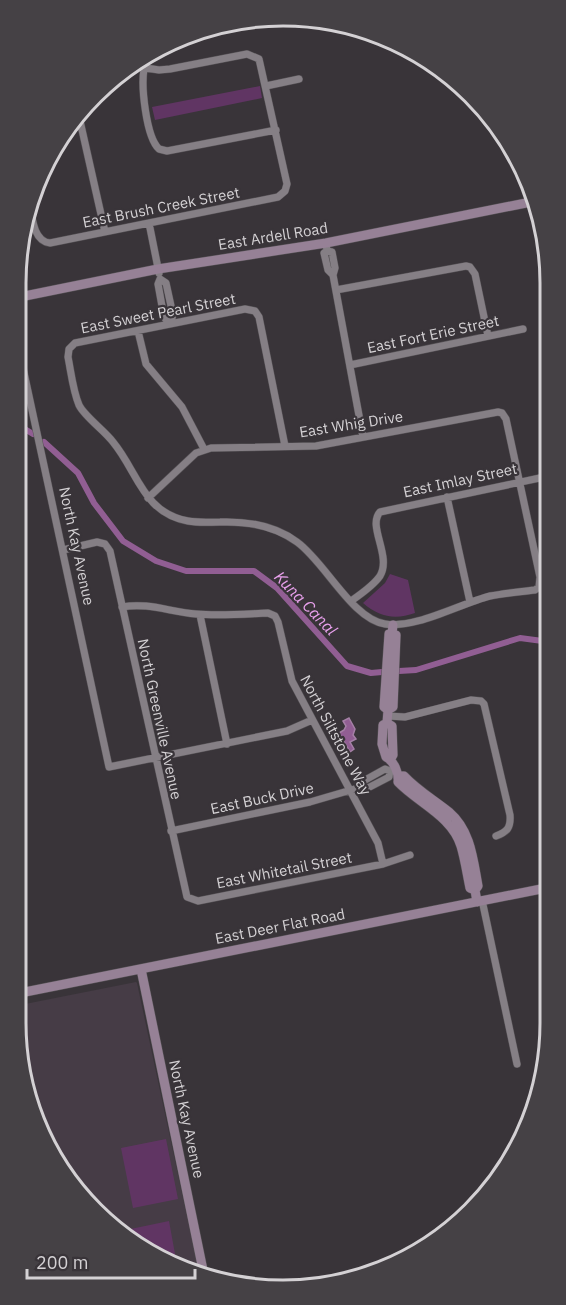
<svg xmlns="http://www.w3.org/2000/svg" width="566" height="1305" font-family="'IBM Plex Sans',sans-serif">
<rect width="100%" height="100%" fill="#393439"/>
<path fill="#463c46" d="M136 982 137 983 199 1273 149 1254 81 1198 29 1108 15 1022V1006Z"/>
<path fill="#603563" d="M260 86 262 98 155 120 152 107Z
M390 574 408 580 415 613C395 620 379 617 363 603L385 583Z
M166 1139 178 1199 133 1208 121 1148Z
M169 1221 177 1265 149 1254 121 1231Z"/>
<path fill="#915e93" stroke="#a580a6" stroke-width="1.5" d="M349 718 355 729 353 735 356 739 350 742 354 749 350 752 339 733 344 730 346 726 343 721Z"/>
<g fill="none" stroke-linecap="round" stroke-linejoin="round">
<path stroke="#915e93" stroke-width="6" d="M15 423 33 434
M44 442 78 473 94 503 123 541 156 561 186 571H254L277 588 347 666 371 673 382 672
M399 671 416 670 520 638 550 642"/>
<g stroke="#565256" stroke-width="8">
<path id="street" d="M144 69C141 86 146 137 159 149L167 151 276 130
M266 86 299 79
M78 112 105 232
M29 199C32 214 32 241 50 243L278 197 285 191 287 184 259 59 247 54 170 69 159 70 133 66
M149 223 159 273
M326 243 327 251 324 253 328 270 333 275 335 268 332 252 327 251
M333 275 363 437
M160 279 166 283 173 315 170 324 164 317 158 284Z
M336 290 466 266 470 267 475 274 488 336
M15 331 109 767 287 731 312 720
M138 331 146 364 182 407 204 449
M350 365 523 329
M447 497 470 602
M148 498 196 453 211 448 316 446 498 412 502 413 506 419 540 577 539 587 535 590C520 592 504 593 490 596 459 604 415 629 385 624 352 619 325 562 297 542 274 525 248 521 220 522 209 522 199 523 188 521 143 513 138 472 113 442 105 431 84 416 79 405 73 391 71 372 68 357L69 349 75 343 245 309 255 311 259 317 285 446
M63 550 97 542 105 544 110 551 187 897 198 901 383 864 410 855
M351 601C361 594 373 586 380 576 392 556 367 526 380 512L549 476
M122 607C148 602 170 612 196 614 220 616 244 614 268 613L275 616 278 622 292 681 378 843 383 864
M15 611 20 605 17 583
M200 615 227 744
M388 716 405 717 471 700 481 701 484 704 510 815C511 828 507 832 496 836
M385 769 390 771 389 777 362 791 358 788V784Z
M171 831 310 802 358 788
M482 900 517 1064"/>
</g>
<g stroke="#565256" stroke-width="10">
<path id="secondary" d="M15 298 158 269 326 243 536 201
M388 710 393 707 396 635 392 634
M387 723 383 725 382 744 386 757C394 761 399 773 398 782 418 803 452 816 461 846 465 859 467 874 470 888L475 890 477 902
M390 760 393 755 392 726 387 723 388 710 384 707 389 634H392L393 625
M399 776H404C417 790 434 800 449 812 471 831 473 859 478 886L475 890
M141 969 204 1275
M15 994 551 887"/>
</g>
<use href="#street" stroke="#857f85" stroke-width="7"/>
<use href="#secondary" stroke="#968196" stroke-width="9"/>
</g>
<g text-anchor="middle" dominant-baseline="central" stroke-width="4.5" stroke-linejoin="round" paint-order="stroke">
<g font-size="15" fill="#d4d1d4" stroke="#393439">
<text transform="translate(161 207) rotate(-11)">East Brush Creek Street</text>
<text transform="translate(273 236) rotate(-9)">East Ardell Road</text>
<text transform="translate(158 313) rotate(-11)">East Sweet Pearl Street</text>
<text transform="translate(433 334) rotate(-12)">East Fort Erie Street</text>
<text transform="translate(351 424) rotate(-9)">East Whig Drive</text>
<text transform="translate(460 480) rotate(-12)">East Imlay Street</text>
<text transform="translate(77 546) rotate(78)">North Kay Avenue</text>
<text transform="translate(160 719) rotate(78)">North Greenville Avenue</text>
<text transform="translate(336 735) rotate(62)">North Siltstone Way</text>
<text transform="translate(262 798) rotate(-12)">East Buck Drive</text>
<text transform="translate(284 870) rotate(-11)">East Whitetail Street</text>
<text transform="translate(280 926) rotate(-11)">East Deer Flat Road</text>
<text transform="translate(187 1119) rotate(78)">North Kay Avenue</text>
</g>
<g font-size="16" font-style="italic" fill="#e8a0ec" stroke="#393439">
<text transform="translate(306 603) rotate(46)">Kuna Canal</text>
</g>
</g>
<path d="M0 0H566V1305H0ZM283 26H283A257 257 0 0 1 540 283V1023A257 257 0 0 1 283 1280H283A257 257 0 0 1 26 1023V283A257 257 0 0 1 283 26Z" fill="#454145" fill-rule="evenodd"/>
<path fill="none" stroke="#d4d1d4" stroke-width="3" d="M283 26H283A257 257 0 0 1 540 283V1023A257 257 0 0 1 283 1280H283A257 257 0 0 1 26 1023V283A257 257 0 0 1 283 26Z"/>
<path d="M27 1269v9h168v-9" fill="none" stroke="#d4d1d4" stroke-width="3"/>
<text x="36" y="1269" font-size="18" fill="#d4d1d4" stroke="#393439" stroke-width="4.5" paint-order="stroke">200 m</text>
</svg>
